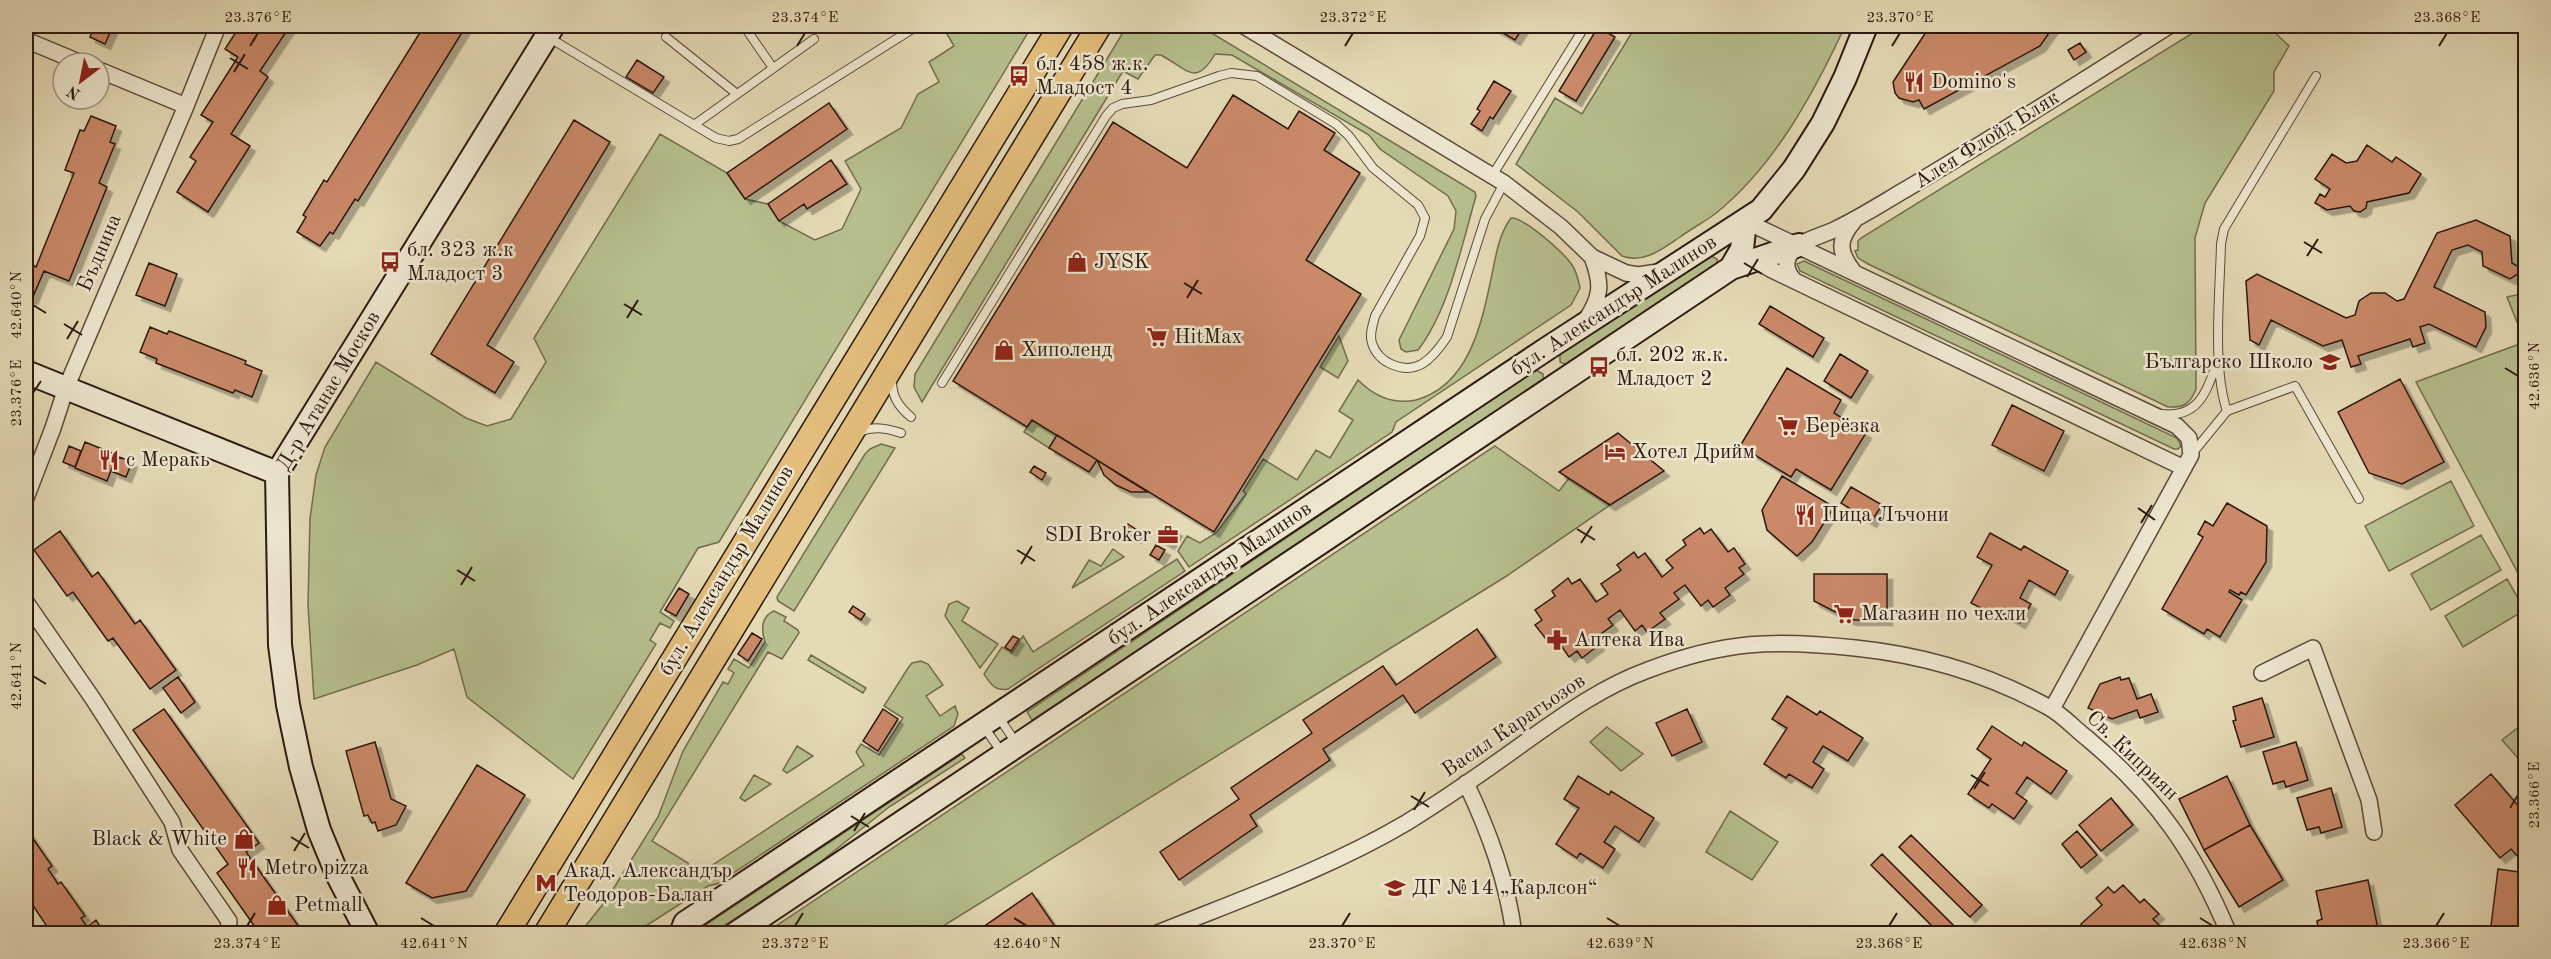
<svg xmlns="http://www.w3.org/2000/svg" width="2551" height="959" font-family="'Old Standard TT',serif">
<defs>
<filter id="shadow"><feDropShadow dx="5.5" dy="5.5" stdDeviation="0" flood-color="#0004"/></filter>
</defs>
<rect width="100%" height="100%" fill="#e5dab6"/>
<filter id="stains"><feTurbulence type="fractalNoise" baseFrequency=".00333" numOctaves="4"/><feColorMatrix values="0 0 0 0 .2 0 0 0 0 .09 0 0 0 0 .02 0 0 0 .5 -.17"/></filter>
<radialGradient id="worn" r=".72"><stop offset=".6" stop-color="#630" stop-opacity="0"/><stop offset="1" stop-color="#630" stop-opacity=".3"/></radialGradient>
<path fill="#b6bf8d" stroke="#726c4e" stroke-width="1.5" d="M945 26H1032L719 542 698 548 660 612 674 621 670 628 660 623 650 640 656 644 573 779 467 697 454 649 417 665 314 699 308 605 310 519 316 475 325 447 376 362 466 418 487 426 511 419 546 362 534 338 660 134 727 173 745 199 768 204 779 221 815 240 842 229 861 189 845 161 901 128 918 94 939 82 929 62 954 46 943 27Z
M1127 26H1200L1475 192 1476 196C1462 244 1449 310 1418 350L1406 352 1401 349 1399 340 1454 229 1456 211 1448 196 1380 149 1369 135 1232 55 1215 54C1196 87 1188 70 1161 55H1155L1138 79 1123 71 922 402 914 387 915 374Z
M1619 26H1845C1814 93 1774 167 1715 214 1704 222 1691 229 1680 237 1662 249 1644 264 1622 256L1578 212 1516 164 1555 98 1582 114 1631 34Z
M2204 26H2268L2289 46 2274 72V91L2205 203 2195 238 2196 389C2190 404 2184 408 2168 407L1868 264 1858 258 1855 251 1858 250V241L1861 238Z
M1511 218C1524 217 1564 253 1572 265 1577 272 1578 279 1580 288L1571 305 1396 422 1392 432 1189 567 1178 551 1187 536 1200 543 1216 533 1246 494 1243 491 1263 459 1297 480 1316 450 1330 458 1353 420 1339 411 1358 380C1374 396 1393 405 1416 400 1470 385 1482 322 1492 274 1496 255 1499 234 1511 218Z
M1711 256 1717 259 1718 266 1567 365 1560 362V354Z
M1804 261 2177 438 2181 446 2178 449H2174L1800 271 1797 264Z
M2525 293H2526L2525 582 2518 573 2416 382 2525 342 2507 297Z
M1339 336 1348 361 1338 378 1320 367Z
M1536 370 1543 374V381L1032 720 1027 712Z
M1032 420 1057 435 1049 448 1024 432Z
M881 444 895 448 794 611 778 601 777 597 865 454 870 449Z
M1495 446 1559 491 1569 478 1610 505 1505 577 932 933 764 934Z
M2451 481 2474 526 2389 571 2365 526Z
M2481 535 2501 570 2431 610 2411 574Z
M1113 549 1124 557 1072 588 1089 560 1101 566Z
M1177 559 1185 571 1008 689C995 692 990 683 984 674L1002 647 1012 653 1023 636 1033 652Z
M2507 579 2525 610 2463 647 2445 616Z
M957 601 969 608 962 621 998 644 980 668 945 616 949 604Z
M774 611 786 617 784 621 798 630 799 633 782 659 768 652 652 841 688 863 696 876 864 765 856 752 861 744 879 755 903 718 884 706 908 668 912 663 921 661 928 664 943 685 926 696 940 716 955 706 958 714 954 726 717 884 708 886 635 933H580L607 899 658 817 683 751 723 682 728 684 734 673 728 669 734 659 749 668 765 642C761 630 761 616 774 611Z
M811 655 866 688 863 693 808 660Z
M2525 722V766L2502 740Z
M1607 727 1643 754 1621 771 1590 742Z
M797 746 813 756 787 773 783 770Z
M962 754 965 758 889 807 814 867 713 933 692 934Z
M754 775 771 784 745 801 740 798Z
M1730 811 1778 842 1752 880 1706 852Z"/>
<path fill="#ca8969" stroke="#2d1910" stroke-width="1.5" filter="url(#shadow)" d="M90 26H113L105 44 90 37 94 27Z
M240 26H290L260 71 268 77 231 134 250 146 208 212 177 192 196 161 190 157 213 122 201 115 238 57 225 49Z
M424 26H466L358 201 355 199 333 234 330 232 320 246 297 232 306 217 303 215 324 180 327 182Z
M1491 26H1524L1515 40Z
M1930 26H2054L2040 46 1924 109 1919 100 1913 102 1899 98 1895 93 1893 82Z
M1598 27 1615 37 1576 101 1559 91Z
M2080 43 2086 52 2074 60 2068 50Z
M637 60 664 77 653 93 626 77Z
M1494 81 1511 91 1493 119 1490 117 1482 131 1471 124 1480 111 1477 109Z
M1233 95 1288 129 1299 111 1335 133 1324 150 1360 173 1306 260 1361 294 1214 532 1032 420 1027 427 953 381 1113 122 1187 168Z
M829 103 847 129 745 199 727 173Z
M91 116 116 126 110 142 115 144 99 183 107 187 69 281 44 271 32 299 26 297V260L36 267 74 173 65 170 80 130 84 131Z
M574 120 610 142 487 345 514 362 495 393 431 354Z
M2367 145 2392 162 2396 157 2421 174 2409 193 2367 202 2366 208 2360 212 2354 211 2350 206 2327 210 2315 203 2320 194 2325 197 2330 189 2315 179 2332 154 2346 163 2357 161Z
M831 160 847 184 807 209 804 204 779 221 768 204Z
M2476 220 2510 236 2512 263 2524 270 2510 279 2483 266 2482 252 2468 245 2452 250 2434 287 2485 312 2486 327 2476 347 2429 324 2420 327 2425 343 2413 347 2410 339 2358 356 2361 364 2351 367 2342 340 2323 346 2271 320 2259 345 2250 340 2246 281 2257 274 2346 318 2355 315 2359 301 2371 293H2385L2397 301 2404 299 2437 233Z
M149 263 177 274 165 306 136 295Z
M1770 306 1824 338 1813 357 1759 324Z
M150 327 167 334 169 331 246 361 245 364 262 371 252 397 235 390 233 393 156 363 157 359 140 352Z
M1840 354 1868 371 1851 398 1824 381Z
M1787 368 1841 400 1834 413 1866 433 1831 490 1796 469 1791 477 1740 446Z
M2400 379 2444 462 2402 484 2369 473 2338 412Z
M2012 405 2064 431 2044 471 1992 445Z
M1618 433 1664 471 1610 505 1559 472Z
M1057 435 1097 460 1089 472 1049 448Z
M85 442 117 455 107 481 75 468Z
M69 446 81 451 75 467 63 462Z
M119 457 132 462 126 477 113 472Z
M1097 460 1122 476 1148 492H1131L1116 485 1104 475Z
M1034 466 1046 473 1042 480 1030 472Z
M1782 476 1834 507 1812 542 1797 556 1767 530 1762 510Z
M1851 487 1882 505 1871 522 1841 503Z
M2227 503 2267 526 2266 562 2246 595 2241 592 2239 595 2230 590 2229 592 2242 600 2220 637 2207 629 2204 634 2162 609 2203 537 2198 534 2205 521 2213 526Z
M1128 524 1140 532 1136 538 1124 530Z
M1168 525 1177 531 1169 544 1160 539Z
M1700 528 1704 534 1711 529 1728 552 1734 548 1745 564 1739 568 1744 574 1725 588 1730 595 1713 607 1708 600 1701 606 1685 585 1674 593 1679 599 1660 613 1665 619 1647 632 1642 625 1635 631 1620 610 1608 619 1613 625 1594 639 1599 645 1582 658 1577 651 1569 657 1553 634 1546 639 1535 625 1542 620 1535 610 1555 596 1552 591 1568 578 1572 584 1580 579 1596 602 1608 594 1601 584 1621 570 1617 565 1634 552 1638 558 1645 553 1662 577 1673 568 1666 560 1686 545 1683 540Z
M60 531 92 577 98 572 135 624 140 620 176 670 150 689 113 638 108 641 73 592 67 596 34 550Z
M1990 533 2021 550 2024 546 2068 571 2055 595 2029 580 2020 598 2031 604 2020 623 1996 610 1994 615 1971 603 1992 565 1977 557Z
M1156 545 1165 550 1159 560 1150 555Z
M1814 574H1887V620H1851L1814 601Z
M679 588 689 594 676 616 665 610Z
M853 606 865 614 861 620 849 612Z
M1477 629 1496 657 1415 713 1403 695 1323 749 1330 760 1250 815 1257 826 1179 880 1160 852 1239 799 1231 788 1312 733 1303 720 1383 666 1396 685Z
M752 633 762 639 748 661 738 654Z
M1013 636 1019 639 1011 651 1005 647Z
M178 677 195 702 181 713 163 688Z
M2120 677 2121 680 2129 678 2137 699 2151 694 2158 712 2140 718 2137 710 2112 719 2088 708 2100 684Z
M1787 696 1817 715 1820 711 1863 738 1848 761 1823 746 1813 762 1824 769 1812 788 1789 774 1786 778 1764 764 1787 728 1772 719Z
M2262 698 2274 737 2241 747 2233 721 2236 720 2233 707Z
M164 709 259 843 246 852 304 934H260L217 873 228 864 133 730Z
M883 709 898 719 878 751 863 741Z
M1687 709 1702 742 1672 756 1656 723Z
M1992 726 2022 746 2024 742 2067 771 2051 794 2027 777 2016 793 2027 801 2014 819 1992 804 1989 808 1968 794 1991 759 1977 749Z
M375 742 391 799 406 806 396 825 378 831 375 822 372 823 368 815 364 816 346 751Z
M2296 742 2308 780 2286 787 2284 781 2273 784 2263 752Z
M477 765 525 795 466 891 432 898 406 883Z
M2491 774 2526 815V855L2520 859 2511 849 2500 858 2455 805Z
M1578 776 1609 795 1611 791 1654 818 1639 842 1615 826 1604 842 1615 849 1603 868 1580 853 1577 858 1556 844 1579 808 1564 799Z
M2227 776 2250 825 2204 850 2179 799Z
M2331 788 2342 827 2321 833 2319 827 2307 830 2297 798Z
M2111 798 2133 825 2101 851 2079 825Z
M2250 825 2283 880 2239 907 2204 850Z
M27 830 52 866 48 869 58 884 61 882 85 916 81 918 87 927 96 920 105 934H52L26 895Z
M2077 831 2097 855 2081 868 2062 844Z
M1911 835 1982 905 1970 917 1899 847Z
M1882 854 1958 930 1954 934H1940L1871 865Z
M2498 869 2526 873V934H2490Z
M2368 880 2379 934H2319L2317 921 2322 919 2316 891Z
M2123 885 2140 903 2144 899 2159 914 2153 919 2159 925 2150 934H2084L2087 931 2081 924 2102 905 2096 898 2108 887 2114 893Z
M1032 893 1054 925 1041 934H973Z"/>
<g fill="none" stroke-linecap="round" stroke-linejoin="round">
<g stroke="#5b493a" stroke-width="10">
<path id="lane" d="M744 26 773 68
M548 37 716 138 729 141 738 139 917 26
M666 37 737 94
M694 125 814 39
M1492 176 1585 26
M892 381C892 397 899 407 911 417
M942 383 1106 116 1113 108 1122 104 1151 100 1219 76 1231 73 1257 76 1336 124 1349 136 1373 168 1418 205 1425 218 1420 236 1375 316C1373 325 1369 334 1372 343 1378 363 1404 374 1422 364 1432 358 1441 346 1447 337L1485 219 1504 183
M2227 411C2212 366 2220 292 2221 244L2224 229 2316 76
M2162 414C2199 418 2206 392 2217 363
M859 432C873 426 886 428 901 433
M2191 455 2227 411 2295 386 2359 499
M998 716 1016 743
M984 727 1003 754"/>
</g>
<g stroke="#5b493a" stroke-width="18">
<path id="street" d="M1244 26 1504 183 1561 227 1592 257 1626 273 1638 275 1658 272
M26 40 81 63
M99 70 186 106
M1745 221 2177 426 2189 438 2191 455 2052 709
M1750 257 1772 270 2184 468
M1853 271C1838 251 1838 240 1854 221
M1794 280C1783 268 1785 256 1798 246 1809 238 1824 235 1836 229 1859 218 1881 204 1903 191 1993 138 2081 82 2169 26
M1585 321C1602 297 1602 283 1592 257
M26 498 53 428 66 388 186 106 218 26
M26 602 93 699 172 822 180 850 229 921 228 934
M2262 673 2313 648 2369 800 2374 832
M1466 783C1489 832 1507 880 1514 934
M1155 934C1239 900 1328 869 1406 823 1448 797 1488 769 1528 740 1566 713 1604 686 1648 670 1724 641 1775 639 1855 648 1923 655 1988 674 2048 707 2063 715 2075 729 2088 739 2156 796 2195 852 2229 934"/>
</g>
<g stroke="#2d1910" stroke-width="26">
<path id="secondary" d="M1731 268 1799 245
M26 372 277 473
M368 934 338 876 319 830 301 767 288 705 280 645 277 473 553 26
M681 934 685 923 1548 348 1761 210 1794 169 1823 123 1845 78 1866 26
M735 934 1731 268 1742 249 1745 221"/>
</g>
<g stroke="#2d1910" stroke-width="27">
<path id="primary" d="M506 934 1061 26
M546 934 1099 26"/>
</g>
<use href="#lane" stroke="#eee7d0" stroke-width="8"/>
<use href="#street" stroke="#eee7d0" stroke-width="15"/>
<use href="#secondary" stroke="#eee7d0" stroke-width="22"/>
<use href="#primary" stroke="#e2bd7b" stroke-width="24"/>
</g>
<path fill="none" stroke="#2d1910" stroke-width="2" d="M250 46 258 33M797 46 805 33M1345 46 1353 33M1892 46 1900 33M2439 46 2447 33M230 58 248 69M234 72 245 54M2304 242 2322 253M2307 256 2318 239M1744 263 1762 274M1747 277 1758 259M1184 283 1202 294M1187 298 1198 280M624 304 642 315M33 305 46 313M627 318 638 300M64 324 82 335M67 339 78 321M2505 368 2518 376M33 393 41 381M2138 508 2155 520M2141 523 2152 505M1577 529 1595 540M1581 543 1592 526M1017 550 1035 561M1021 564 1032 546M457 570 475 581M461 585 472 567M33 676 46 684M1971 775 1989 786M1974 789 1985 772M1411 796 1429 807M2510 808 2518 795M1414 810 1425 792M851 816 869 827M854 831 865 813M291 837 309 848M294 851 305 833M421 918 434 926M1014 918 1027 926M1607 918 1620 926M2200 918 2213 926M247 926 255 913M795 926 803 913M1342 926 1350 913M1889 926 1897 913M2436 926 2444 913"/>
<defs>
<g id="bus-bare" transform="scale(1.62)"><path d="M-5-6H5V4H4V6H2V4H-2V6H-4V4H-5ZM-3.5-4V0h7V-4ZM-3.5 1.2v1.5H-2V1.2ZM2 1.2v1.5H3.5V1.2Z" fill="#8f2418" stroke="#eee7d0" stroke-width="2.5" paint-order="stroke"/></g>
<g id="restaurant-bare" transform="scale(1.62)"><path d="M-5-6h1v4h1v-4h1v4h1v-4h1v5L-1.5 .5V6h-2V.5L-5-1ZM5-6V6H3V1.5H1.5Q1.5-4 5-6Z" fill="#8f2418" stroke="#eee7d0" stroke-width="2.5" paint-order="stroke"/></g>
<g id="shop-bare" transform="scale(1.62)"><path d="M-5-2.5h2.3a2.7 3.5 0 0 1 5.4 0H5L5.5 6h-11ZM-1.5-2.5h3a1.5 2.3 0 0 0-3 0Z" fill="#8f2418" stroke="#eee7d0" stroke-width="2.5" paint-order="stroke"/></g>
<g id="supermarket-bare" transform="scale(1.62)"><path d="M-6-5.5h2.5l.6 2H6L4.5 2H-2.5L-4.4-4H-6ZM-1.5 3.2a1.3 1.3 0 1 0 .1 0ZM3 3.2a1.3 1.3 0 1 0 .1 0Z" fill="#8f2418" stroke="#eee7d0" stroke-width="2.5" paint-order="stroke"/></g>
<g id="school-bare" transform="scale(1.62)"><path d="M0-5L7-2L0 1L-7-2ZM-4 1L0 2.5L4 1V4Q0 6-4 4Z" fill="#8f2418" stroke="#eee7d0" stroke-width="2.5" paint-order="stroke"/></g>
<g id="hotel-bare" transform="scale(1.62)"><path d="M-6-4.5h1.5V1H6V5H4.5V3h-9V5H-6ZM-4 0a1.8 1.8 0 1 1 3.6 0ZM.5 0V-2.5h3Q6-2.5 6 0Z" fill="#8f2418" stroke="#eee7d0" stroke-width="2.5" paint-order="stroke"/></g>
<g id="office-bare" transform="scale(1.62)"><path d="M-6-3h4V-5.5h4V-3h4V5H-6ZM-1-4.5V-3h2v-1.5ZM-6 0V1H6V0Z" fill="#8f2418" stroke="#eee7d0" stroke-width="2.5" paint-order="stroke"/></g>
<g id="pharmacy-bare" transform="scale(1.62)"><path d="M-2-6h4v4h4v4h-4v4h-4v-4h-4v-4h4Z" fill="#8f2418" stroke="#eee7d0" stroke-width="2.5" paint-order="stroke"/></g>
<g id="metro-bare" transform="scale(1.62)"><path d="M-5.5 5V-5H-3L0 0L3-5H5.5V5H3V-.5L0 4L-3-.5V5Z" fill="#8f2418" stroke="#eee7d0" stroke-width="2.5" paint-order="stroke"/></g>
</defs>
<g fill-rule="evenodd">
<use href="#bus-bare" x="1019" y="76"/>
<use href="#restaurant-bare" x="1914" y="82"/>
<use href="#bus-bare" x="390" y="262"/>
<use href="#shop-bare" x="1077" y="262"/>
<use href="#supermarket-bare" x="1157" y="337"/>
<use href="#shop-bare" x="1004" y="350"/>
<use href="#school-bare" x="2330" y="362"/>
<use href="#bus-bare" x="1599" y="367"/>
<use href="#supermarket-bare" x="1788" y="426"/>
<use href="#hotel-bare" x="1615" y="452"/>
<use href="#restaurant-bare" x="109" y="460"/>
<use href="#restaurant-bare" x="1805" y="515"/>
<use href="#office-bare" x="1168" y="535"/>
<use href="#supermarket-bare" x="1844" y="614"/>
<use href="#pharmacy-bare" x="1557" y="640"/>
<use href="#shop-bare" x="244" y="839"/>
<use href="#restaurant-bare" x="247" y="868"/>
<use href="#metro-bare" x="546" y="883"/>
<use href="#school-bare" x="1395" y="888"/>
<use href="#shop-bare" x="277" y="905"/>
</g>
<g text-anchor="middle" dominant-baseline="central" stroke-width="5" stroke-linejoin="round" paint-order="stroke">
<g font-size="21" fill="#2d1910" stroke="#eee7d0" text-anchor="start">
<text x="1036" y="64">бл. 458 ж.к.<tspan x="1036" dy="24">Младост 4</tspan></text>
<text x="1931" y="82">Domino's</text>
<text x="407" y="250">бл. 323 ж.к<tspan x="407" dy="24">Младост 3</tspan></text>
<text x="1094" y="262">JYSK</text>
<text x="1174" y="337">HitMax</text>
<text x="1021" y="350">Хиполенд</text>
<text x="1616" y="355">бл. 202 ж.к.<tspan x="1616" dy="24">Младост 2</tspan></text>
<text x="2313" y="362" text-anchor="end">Българско Школо</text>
<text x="1805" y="426">Берёзка</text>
<text x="1632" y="452">Хотел Дрийм</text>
<text x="126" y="460">с Меракь</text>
<text x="1822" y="515">Пица Лъчони</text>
<text x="1151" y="535" text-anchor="end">SDI Broker</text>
<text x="1861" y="614">Магазин по чехли</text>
<text x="1574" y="640">Аптека Ива</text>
<text x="227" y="839" text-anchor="end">Black &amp; White</text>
<text x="264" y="868">Metro pizza</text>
<text x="563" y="871">Акад. Александър<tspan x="563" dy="24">Теодоров-Балан</tspan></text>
<text x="1412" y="888">ДГ №14 „Карлсон“</text>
<text x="294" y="905">Petmall</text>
</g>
<g font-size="21" fill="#2d1910" stroke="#eee7d0">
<text transform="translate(1987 140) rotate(-32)">Алея Флойд Бляк</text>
<text transform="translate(100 253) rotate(-67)">Бъднина</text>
<text transform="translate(1614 306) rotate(-33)">бул. Александър Малинов</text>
<text transform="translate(329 391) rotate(-59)">Д-р Атанас Москов</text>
<text transform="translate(727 571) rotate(-59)">бул. Александър Малинов</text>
<text transform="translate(1210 574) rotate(-34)">бул. Александър Малинов</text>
<text transform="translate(1514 726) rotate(-34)">Васил Карагьозов</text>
<text transform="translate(2132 756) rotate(44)">Св. Киприян</text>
</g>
</g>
<rect width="2551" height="959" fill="none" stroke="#e5dab6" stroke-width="66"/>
<g transform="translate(81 81) rotate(212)"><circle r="28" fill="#eee7d0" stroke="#a19583" stroke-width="1.5"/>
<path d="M0-4.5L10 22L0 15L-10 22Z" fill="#8f2418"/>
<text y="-9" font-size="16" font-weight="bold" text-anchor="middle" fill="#2d1910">N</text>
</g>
<rect x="33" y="33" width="2485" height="893" fill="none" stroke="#2d1910" stroke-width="2"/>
<g font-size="15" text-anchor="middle" fill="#2d1910">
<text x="258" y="22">23.376°E</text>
<text x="805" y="22">23.374°E</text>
<text x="1353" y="22">23.372°E</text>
<text x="1900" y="22">23.370°E</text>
<text x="2447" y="22">23.368°E</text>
<text transform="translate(16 305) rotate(-90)" y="5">42.640°N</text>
<text transform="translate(2534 376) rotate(-90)" y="5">42.636°N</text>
<text transform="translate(16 393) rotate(-90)" y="5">23.376°E</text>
<text transform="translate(16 676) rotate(-90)" y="5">42.641°N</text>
<text transform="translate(2534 795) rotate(-90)" y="5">23.366°E</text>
<text x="247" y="948">23.374°E</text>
<text x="434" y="948">42.641°N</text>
<text x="795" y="948">23.372°E</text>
<text x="1027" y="948">42.640°N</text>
<text x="1342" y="948">23.370°E</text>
<text x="1620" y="948">42.639°N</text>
<text x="1889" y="948">23.368°E</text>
<text x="2213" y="948">42.638°N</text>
<text x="2436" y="948">23.366°E</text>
</g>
<rect width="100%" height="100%" filter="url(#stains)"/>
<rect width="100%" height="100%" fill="url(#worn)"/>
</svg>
